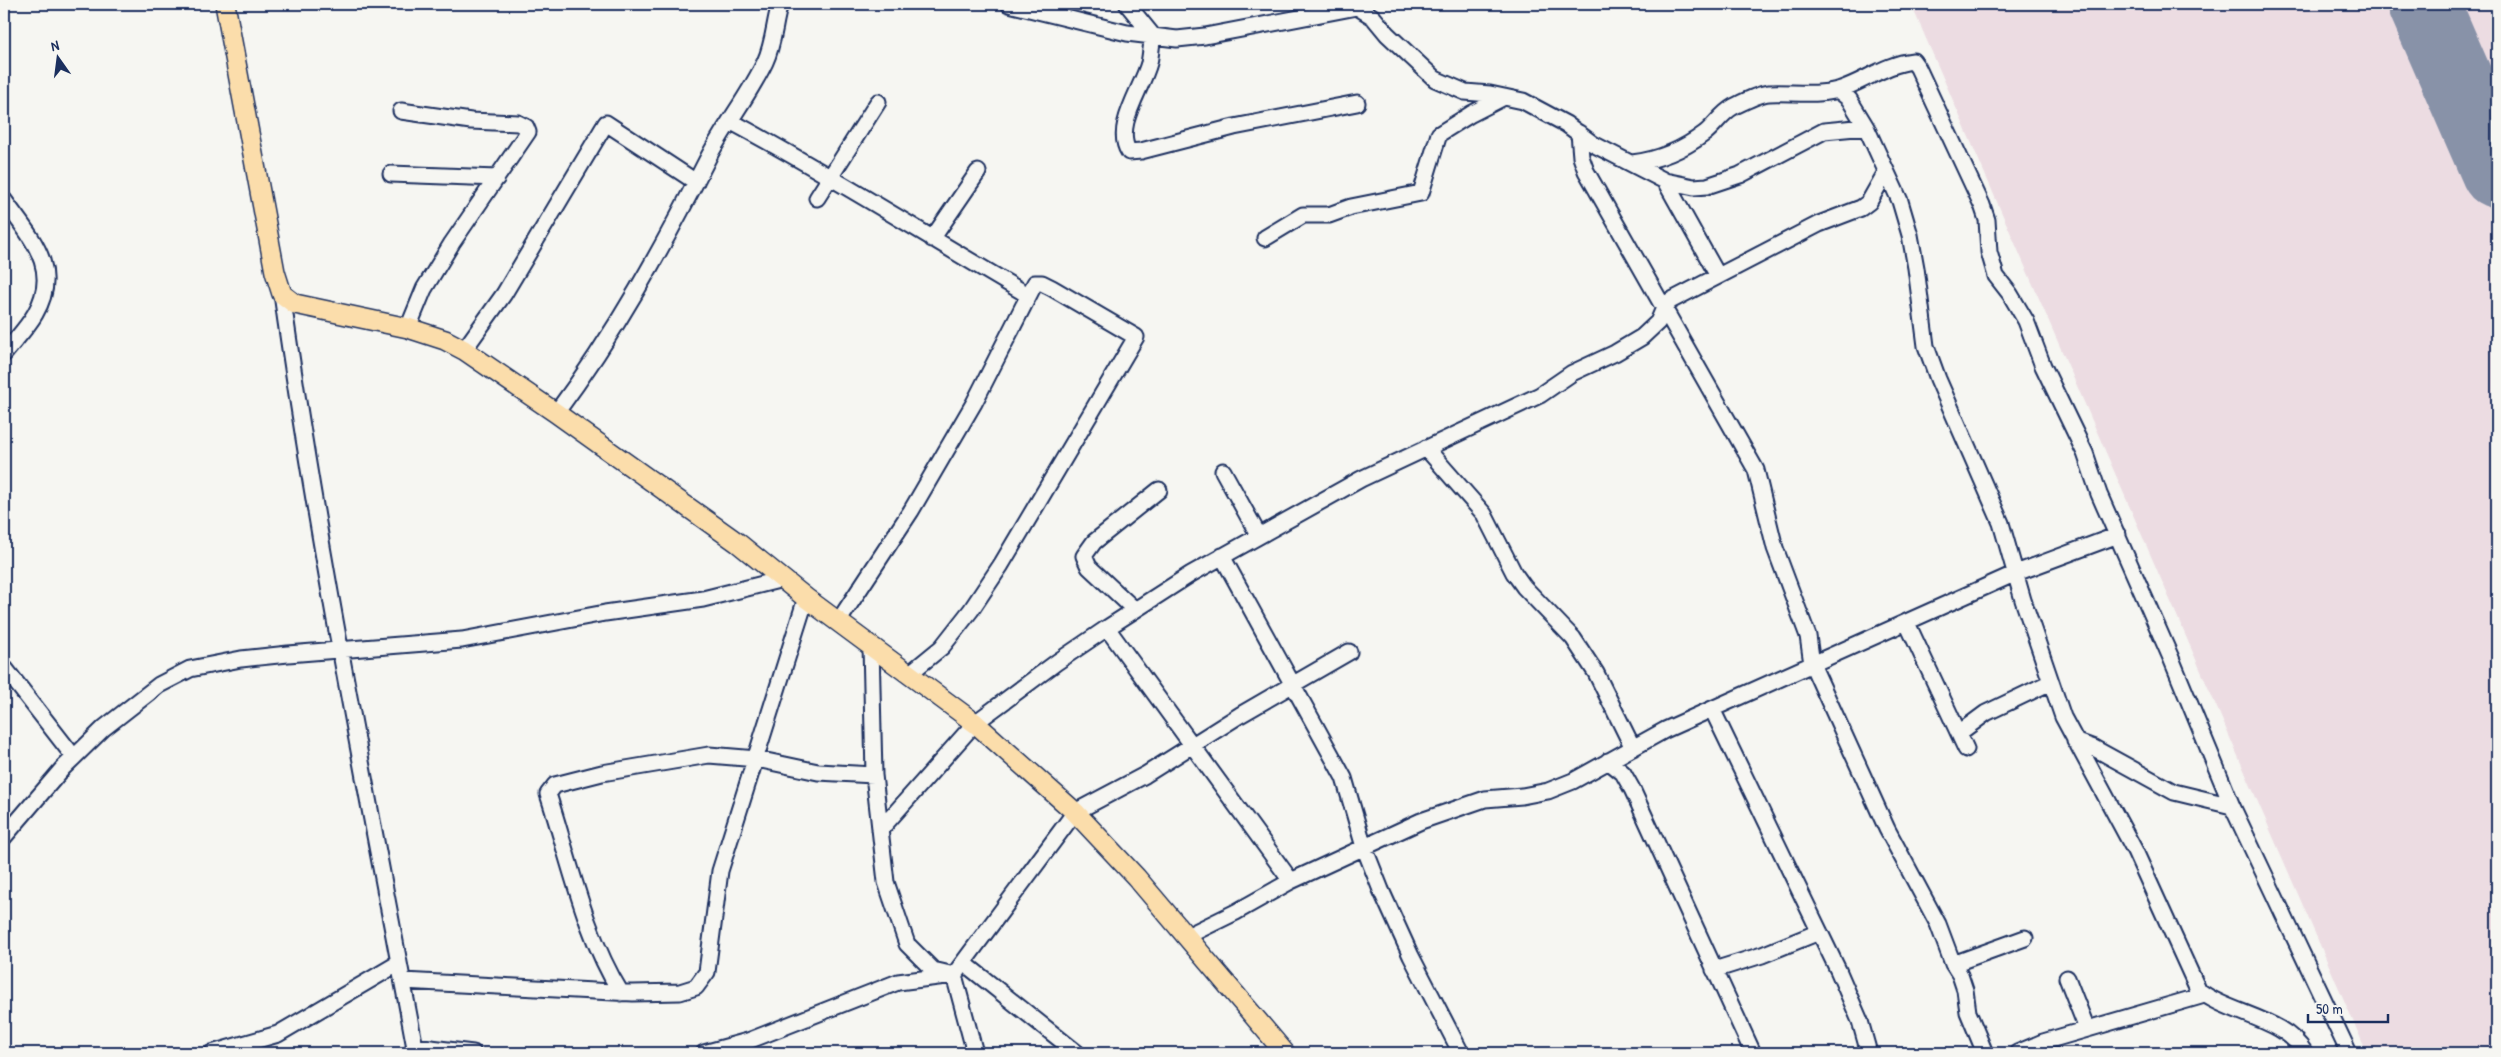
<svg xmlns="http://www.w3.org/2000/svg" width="2501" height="1057" font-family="'Patrick Hand',sans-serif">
<rect width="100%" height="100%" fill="#f6f6f2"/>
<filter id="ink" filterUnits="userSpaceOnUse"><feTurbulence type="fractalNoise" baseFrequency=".02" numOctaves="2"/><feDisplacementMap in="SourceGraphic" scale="10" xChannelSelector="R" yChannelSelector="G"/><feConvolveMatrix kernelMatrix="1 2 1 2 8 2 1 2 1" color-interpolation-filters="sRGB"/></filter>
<g filter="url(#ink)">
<path fill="#ecdce2" d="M1911 4H2497V1053H2367Z"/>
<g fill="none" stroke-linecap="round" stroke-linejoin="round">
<path stroke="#8892a8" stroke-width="72" d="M2424 4 2497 172"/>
<g stroke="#1b2f5e" stroke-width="19">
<path id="minor" d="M1009 4 1127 33 1177 39 1205 36 1357 7 1373 17 1387 34 1435 79 1465 92 1490 94 1523 101 1566 124 1593 144 1665 181 1694 187 1707 186 1740 175 1824 131 1866 127
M1127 4 1153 36C1151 45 1151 54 1149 63 1142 89 1113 127 1129 152L1141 151 1234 127 1357 103
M1838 90 1849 99 1866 127 1900 201 1910 235 1916 268 1926 346 1938 379 2001 523 2023 600 2063 717 2135 851 2201 996 2043 1042 2017 1053
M401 111 471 121 518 123 526 127 528 132 452 243 424 289 408 328
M730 121C832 175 928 237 1028 295
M1579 133 1581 157 1586 171 1756 470 1775 548 1808 636 1812 664 1887 829 1938 924 1953 964 1960 975 1965 990 1968 1012 1985 1053
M1632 163C1658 160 1684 149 1705 133 1715 125 1722 113 1733 107 1743 102 1758 94 1769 93 1792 92 1816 96 1838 90 1864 82 1885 64 1913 61L1918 68 1982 205 1987 220 1989 252 1996 276 2010 294 2026 321 2043 366 2085 453 2099 494 2171 658 2232 806 2349 1053
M391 174 497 178
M1665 181 1718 276
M817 198 878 102
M4 200C30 237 62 268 35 314 27 328 14 341 4 354
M1265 238 1303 215H1329L1351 207 1421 193 1439 134 1471 114 1504 97
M932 239 978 172
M282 294C318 549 369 801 416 1053
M464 350 504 294 606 123 696 182
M556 413C615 334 663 247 707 160 724 126 749 96 765 62 774 43 774 23 780 4
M1426 448 1484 514 1514 573 1524 587 1573 638 1596 673 1633 748
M1223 471 1259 536
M1222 556 1344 778 1364 847 1381 890 1411 956 1461 1053
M1135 610 1089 567 1084 556 1094 542 1159 490
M838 622 911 511 974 403 1035 283H1042L1052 288 1136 337 1001 565 971 610 942 647 909 674
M1907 623 1966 749
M1107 628 1291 881
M4 667 74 757
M1712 709 1838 970 1860 1021 1869 1053
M1959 733 1986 713 2051 682
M2075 741 2094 748 2174 792 2232 806
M1608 761 1623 773 1632 789 1753 1053
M880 830 975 723 1057 662 1107 628 1191 574 1361 479 1540 395 1572 373 1615 353 1642 337 1658 322 1664 308 1670 301 1819 224 1861 208 1869 202 1886 172
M4 837 63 768 104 728 159 685 190 669 241 659 288 654 462 640 605 613 703 599 783 579
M1185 937 1236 912 1291 881 1421 821 1485 799 1522 796 1548 791 1573 781 1665 730 2016 573 2118 535
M964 963 1077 1053
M1953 964 2025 938
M1714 970 1762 955 1819 932
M2067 978 2087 1029
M403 981 633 993 680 992 696 987 707 972 720 871 806 598
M2197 989C2229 1015 2284 1017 2305 1053
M621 993C584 933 570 861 548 794L555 785 602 773 709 755 757 759 818 772 874 775
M414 1046 473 1053
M212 1053 278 1034 399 963
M704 1053 748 1041 898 982 954 975 933 970 907 944 886 882 874 775 871 645
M975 1053 954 975 1075 812 1145 775 1240 715 1349 652"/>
</g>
<g stroke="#1b2f5e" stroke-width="22">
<path id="major" d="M225 4 275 272 282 294 295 304 408 328 445 340 464 350 556 413 738 543 806 598 975 723 1075 812 1136 877 1285 1053"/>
</g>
<use href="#minor" stroke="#f6f6f2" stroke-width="15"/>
<use href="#major" stroke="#fbddab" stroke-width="19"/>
</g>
</g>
<rect width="2501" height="1057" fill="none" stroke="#f6f6f2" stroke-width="20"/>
<rect x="10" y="10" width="2481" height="1037" fill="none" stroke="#1b2f5e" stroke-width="2" filter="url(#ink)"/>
<g transform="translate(58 58) rotate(346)" stroke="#f6f6f2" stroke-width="4" paint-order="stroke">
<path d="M0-4L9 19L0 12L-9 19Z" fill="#1b2f5e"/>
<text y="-8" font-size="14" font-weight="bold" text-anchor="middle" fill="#1b2f5e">N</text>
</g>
<path d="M2308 1014v8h80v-8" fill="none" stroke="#1b2f5e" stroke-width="2.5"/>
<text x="2316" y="1014" font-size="15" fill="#1b2f5e" stroke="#f6f6f2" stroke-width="4" paint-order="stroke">50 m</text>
</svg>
